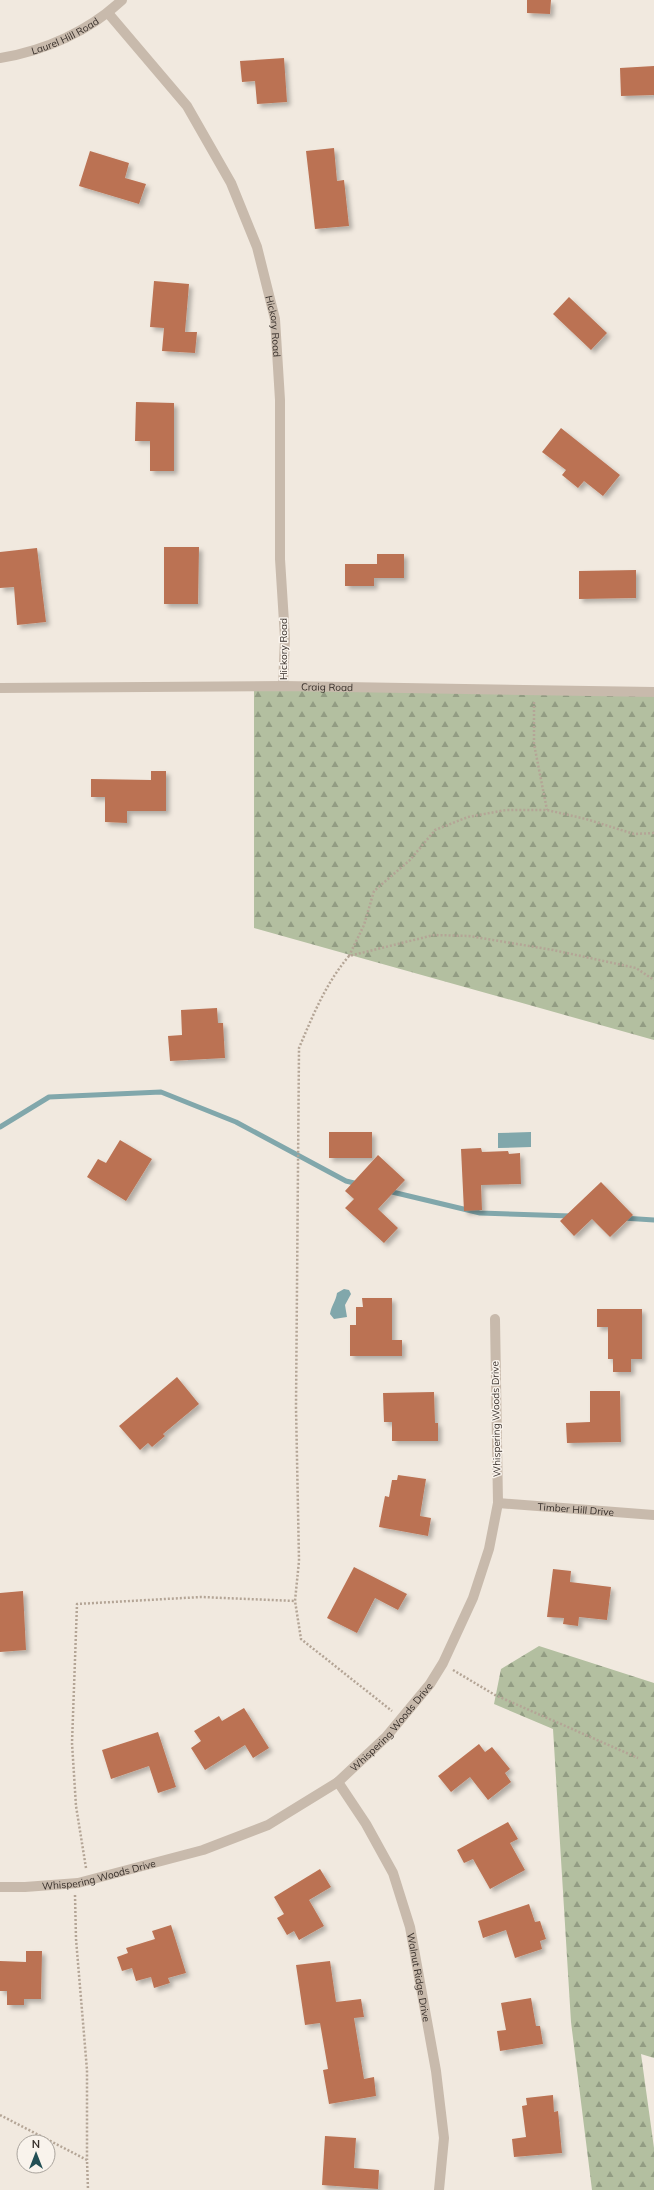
<svg xmlns="http://www.w3.org/2000/svg" width="654" height="2190" font-family="Mulish,sans-serif">
<defs>
<pattern id="forest-firs" width="22" height="20" patternUnits="userSpaceOnUse"><rect width="22" height="20" fill="#b3bfa0"/><path d="M5 1l3.5 6h-7zM16 11l3.5 6h-7z" fill="#929c83"/></pattern>
<filter id="shadow"><feDropShadow dx="3.5" dy="3.5" stdDeviation="2" flood-color="#0004"/></filter>
</defs>
<rect width="100%" height="100%" fill="#f1e9df"/>
<path fill="url(#forest-firs)" d="M254 686 654 691V1040L254 928Z
M539 1646 654 1683V2058L641 2054 654 2148V2190H592L571 2022 553 1729 494 1704 501 1669Z"/>
<path fill="#81a7ab" d="M531 1132V1147L498 1148V1133Z
M344 1289 349 1290 351 1294 345 1305 347 1317 334 1319 330 1314C331 1306 336 1301 337 1293Z"/>
<g fill="none" stroke-linecap="round" stroke-linejoin="round">
<path stroke="#81a7ab" stroke-width="5" d="M0 1127 49 1097 161 1092 236 1122 346 1181 358 1184
M388 1191 480 1213 571 1216
M623 1218 654 1220"/>
</g>
<path fill="#bb7253" filter="url(#shadow)" d="M527 0H551L550 14 527 13Z
M284 58 287 102 257 104 255 81 242 82 240 61Z
M654 66V95L621 96 620 68Z
M334 148 337 181 344 180 349 226 315 229 306 151Z
M90 151 129 163 125 178 146 184 139 204 79 186Z
M154 281 189 284 185 332H197L195 353 162 351 164 328 150 327Z
M569 297 607 333 591 350 553 314Z
M136 402 174 403V471H150V441H135Z
M561 428 620 475 603 496 584 481 578 488 562 475 566 470 542 452Z
M164 547H199L198 604H164Z
M37 548 46 622 17 625 14 587 0 588V552Z
M377 554H404V578H374V586H345V564H377Z
M636 570V598L579 599V571Z
M151 771H166V811H127V823L105 822V797H91V779L151 780Z
M217 1008 218 1023H223L225 1058 170 1061 168 1036 182 1035 181 1010Z
M329 1132H372V1158H329Z
M120 1140 152 1159 126 1201 87 1177 98 1159 106 1163Z
M481 1148 482 1152 508 1151 509 1154 520 1153 521 1184 481 1185 482 1210 464 1211 461 1149Z
M378 1155 405 1180 378 1209 398 1228 384 1243 345 1208 354 1199 345 1191Z
M601 1182 633 1215 610 1237 592 1219 574 1236 560 1221Z
M362 1298H392V1340H402V1356H350V1325H356V1307H363Z
M597 1309H642V1359H631V1372H613V1359H608V1327H597Z
M177 1377 199 1404 163 1434 165 1436 152 1447 148 1443 140 1450 119 1426Z
M590 1391H620L621 1442 567 1443 566 1423 590 1422Z
M434 1392 435 1423H438V1441H392V1422H384L383 1393Z
M398 1475 426 1479 420 1516 431 1518 428 1536 379 1527 385 1496 389 1497 392 1480H397Z
M354 1567 407 1594 398 1610 375 1598 357 1633 327 1618Z
M553 1569 571 1571 570 1582 611 1587 607 1620 579 1617 578 1626 563 1624 564 1618 547 1617Z
M23 1591 26 1650 0 1652V1593Z
M244 1708 269 1748 253 1758 245 1745 205 1770 191 1748 201 1741 194 1731 219 1716 222 1721Z
M158 1732 176 1787 158 1793 149 1766 111 1779 102 1750Z
M479 1744 485 1752 492 1747 510 1769 505 1773 511 1782 488 1800 470 1777 451 1792 438 1776Z
M508 1822 518 1839 510 1843 525 1870 490 1889 473 1859 464 1863 457 1850Z
M320 1869 331 1887 309 1900 324 1926 299 1940 294 1931 287 1935 277 1918 284 1914 274 1897Z
M529 1904 535 1922 540 1921 546 1939 540 1941 542 1949 515 1958 506 1930 483 1938 478 1921Z
M171 1925 186 1973 168 1978 170 1983 154 1988 151 1977 136 1981 132 1968 122 1971 117 1957 128 1953 126 1948 155 1939 152 1931Z
M26 1951H42L41 1999H24V2005H7V1991H0V1961L26 1962Z
M330 1961 336 2002 361 1999 364 2017 354 2018 364 2079 374 2077 376 2096 329 2104 323 2070 328 2069 320 2023 305 2025 296 1965Z
M531 1998 536 2026H540L543 2044 500 2051 497 2031 506 2030 501 2003Z
M553 2095 554 2112 558 2111 562 2153 514 2157 512 2139 526 2137 522 2106 527 2105 526 2098Z
M325 2136 356 2138 354 2168 379 2170 378 2189 322 2185Z"/>
<g fill="none" stroke-linecap="round" stroke-linejoin="round">
<path stroke="#b4a596" stroke-width="2.5" stroke-dasharray="2 2" stroke-linecap="butt" d="M534 702V744L547 810
M654 833 634 834 586 819 547 810H506L468 817 435 830 410 860 374 891 364 925 349 956 434 935 469 936 553 950 636 968 654 980
M349 956C326 983 313 1015 299 1048L296 1407 299 1561 295 1601 301 1639 392 1711
M453 1670 495 1695 638 1758
M86 1868 76 1806 72 1743 77 1604 201 1597 295 1601
M75 1895 76 1939 87 2070V2160
M0 2115 87 2160 88 2190"/>
<g stroke="#c8baac" stroke-width="10">
<path id="s1" d="M108 13 187 106 231 183 257 247 275 319 280 400V559L285 638 283 686"/>
<path id="s2" d="M0 58C45 51 89 31 122 0"/>
<path id="s3" d="M0 688 283 686 654 692"/>
<path id="s4" d="M498 1503 654 1515"/>
<path id="s5" d="M338 1782 366 1824 393 1873 410 1927 436 2071 444 2138 439 2190"/>
<path id="s6" d="M0 1887H25L78 1883 203 1850 268 1825 338 1782 386 1737 430 1684 443 1663 473 1598 489 1549 498 1503 495 1319"/>
</g>
</g>
<g text-anchor="middle" dominant-baseline="central" stroke-width="3" stroke-linejoin="round" paint-order="stroke">
<g font-size="10" fill="#372f2a" stroke="#f9f3ec">
<text stroke="none"><textPath href="#s2" startOffset="69">Laurel Hill Road</textPath></text>
<text stroke="none"><textPath href="#s1" startOffset="361">Hickory Road</textPath></text>
<text transform="translate(283 649) rotate(-90)">Hickory Road</text>
<text stroke="none"><textPath href="#s3" startOffset="327">Craig Road</textPath></text>
<text transform="translate(496 1419) rotate(-91)">Whispering Woods Drive</text>
<text stroke="none"><textPath href="#s4" startOffset="78">Timber Hill Drive</textPath></text>
<text stroke="none"><textPath href="#s6" startOffset="436">Whispering Woods Drive</textPath></text>
<text stroke="none"><textPath href="#s6" startOffset="100">Whispering Woods Drive</textPath></text>
<text stroke="none"><textPath href="#s5" startOffset="214">Walnut Ridge Drive</textPath></text>
</g>
</g>
<g transform="translate(36 2154)"><circle r="19" fill="#f9f3ec" stroke="#aba59e"/>
<path d="M0-3L7 15L0 10L-7 15Z" fill="#234f55"/>
<text y="-6" font-size="11" font-weight="bold" text-anchor="middle" fill="#372f2a">N</text>
</g>
</svg>
